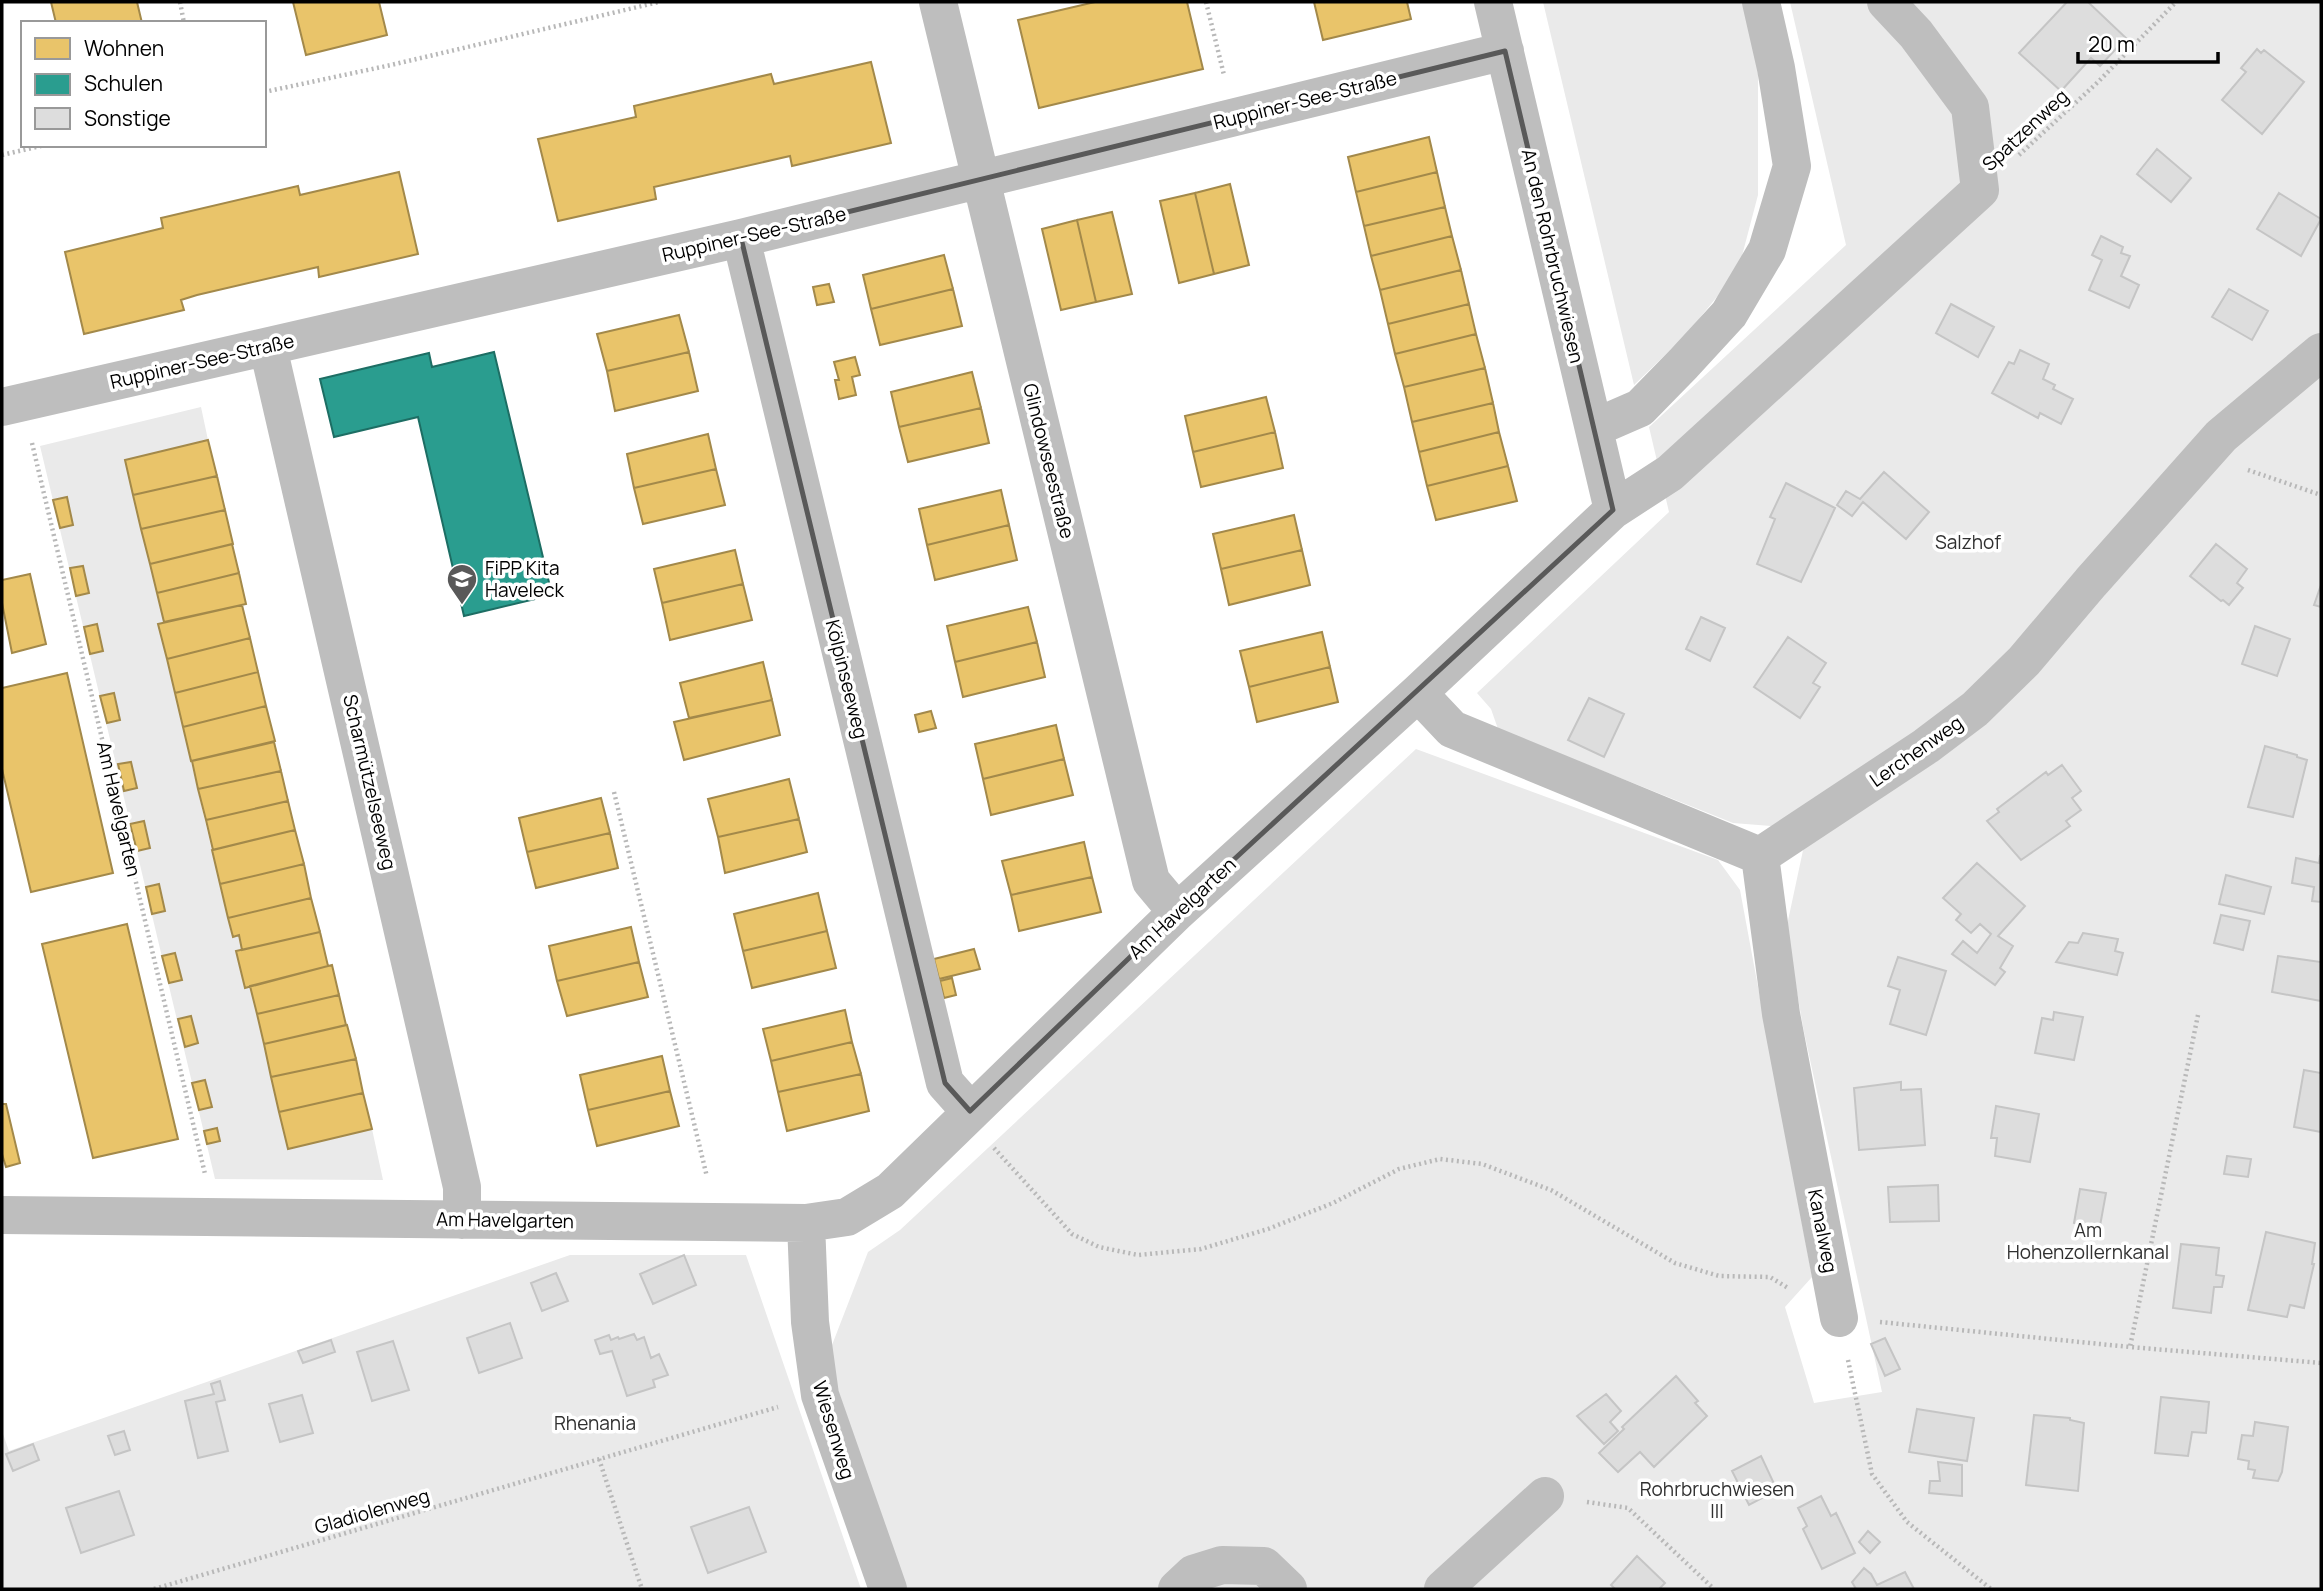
<svg xmlns="http://www.w3.org/2000/svg" width="2323" height="1591" font-family="Manrope,sans-serif">
<rect width="100%" height="100%" fill="#fff"/>
<path fill="#eaeaea" d="M1543 2H1747L1758 57V195L1738 271 1685 336 1634 385Z
M1790 2H2321V1589H906L827 1358 868 1252 900 1230 1416 749 1718 860 1740 890 1812 1277 1785 1307 1814 1403 1882 1392 1804 1032 1786 930 1805 841 1771 826 1733 823 1498 729 1491 709 1477 693 1669 512 1649 427 1846 245Z
M201 407 208 440 125 460 164 622 159 624 167 659 232 936 239 935 242 950 236 952 245 987 250 986 289 1149 372 1129 383 1180 215 1179 40 446Z
M570 1255H746L861 1589H2V1431L9 1451Z"/>
<path fill="#e9c46a" stroke="#a3894a" stroke-width="2" d="M51 2H137L142 23H56Z
M293 2H379L387 35 306 55Z
M1095 2H1187L1203 69 1039 108 1018 20Z
M1314 2H1407L1411 19 1323 40Z
M871 62 891 143 792 166 790 156 654 187 656 199 558 221 538 139 636 117 634 106 771 74 774 84Z
M1429 137 1437 172 1356 192 1348 157Z
M399 172 418 254 319 277 318 267 197 295 181 300 184 310 84 334 65 252 163 228 161 218 298 186 300 195Z
M1437 172 1445 207 1364 226 1356 192Z
M1230 184 1249 265 1214 274 1195 193Z
M1195 193 1214 274 1179 283 1160 201Z
M1445 207 1452 236 1371 256 1364 226Z
M1112 212 1132 294 1096 302 1077 220Z
M1077 220 1096 302 1061 310 1042 229Z
M1452 236 1461 270 1380 290 1371 256Z
M944 255 953 289 871 309 863 275Z
M1461 270 1469 304 1388 324 1380 290Z
M829 284 834 302 817 305 813 287Z
M953 289 962 326 880 345 871 309Z
M1469 304 1476 334 1395 354 1388 324Z
M679 315 689 352 607 371 597 334Z
M1476 334 1485 368 1404 387 1395 354Z
M689 352 698 391 615 411 607 371Z
M855 357 860 375 852 377 856 395 839 399 835 380H839L834 362Z
M1485 368 1493 403 1412 422 1404 387Z
M972 372 981 408 899 427 891 392Z
M1266 397 1275 432 1193 452 1185 416Z
M1493 403 1499 432 1419 452 1412 422Z
M981 408 989 443 908 462 899 427Z
M1275 432 1283 468 1201 487 1193 452Z
M1499 432 1508 466 1427 486 1419 452Z
M708 434 716 469 634 488 627 454Z
M208 440 217 476 133 495 125 460Z
M1508 466 1517 501 1436 520 1427 486Z
M716 469 725 505 643 524 634 488Z
M217 476 225 510 141 529 133 495Z
M1001 490 1009 525 927 545 919 509Z
M67 497 73 525 60 528 53 500Z
M225 510 233 544 150 564 141 529Z
M1294 515 1302 550 1221 569 1213 534Z
M1009 525 1017 560 935 580 927 545Z
M232 544 239 573 157 593 150 564Z
M735 550 743 584 662 603 654 569Z
M1302 550 1310 585 1229 605 1221 569Z
M83 566 89 593 76 596 70 568Z
M239 573 246 604 164 622 157 593Z
M30 574 46 644 12 653 2 603V580Z
M743 584 752 620 670 640 662 603Z
M242 605 250 638 167 659 158 624Z
M1028 607 1037 642 955 662 947 626Z
M97 624 103 651 90 654 84 627Z
M1322 632 1330 667 1249 687 1240 651Z
M250 638 258 672 175 693 167 659Z
M1037 642 1045 677 963 697 955 662Z
M763 662 772 700 689 718 680 683Z
M1330 667 1338 702 1257 722 1249 687Z
M258 672 266 706 183 727 175 693Z
M67 673 113 873 31 892 2 769V688Z
M114 693 120 720 107 723 100 696Z
M772 700 780 735 684 760 674 722Z
M266 706 275 741 191 761 183 727Z
M931 711 936 728 919 732 915 715Z
M1056 725 1064 759 983 779 975 744Z
M274 742 281 771 198 789 192 761Z
M1064 759 1073 795 991 815 983 779Z
M131 762 137 788 124 791 118 764Z
M281 771 288 801 206 820 198 789Z
M789 779 799 819 718 837 708 799Z
M601 798 610 833 527 852 519 818Z
M288 801 295 830 213 850 206 820Z
M799 819 807 852 725 873 718 837Z
M144 821 150 848 137 851 130 824Z
M295 830 304 864 220 884 212 850Z
M610 833 618 868 536 888 527 852Z
M1084 842 1092 877 1011 895 1002 861Z
M304 864 311 898 228 918 220 884Z
M1092 877 1101 912 1019 931 1011 895Z
M159 884 165 911 152 914 146 887Z
M818 893 827 931 743 951 734 914Z
M311 898 320 932 242 950 239 935 233 937 228 918Z
M127 924 178 1139 93 1158 42 944Z
M631 927 639 962 557 981 549 946Z
M827 931 836 968 752 988 743 951Z
M320 932 328 966 245 988 236 951Z
M974 949 980 969 939 979 934 959Z
M175 953 182 980 169 983 162 956Z
M639 962 648 997 567 1016 557 981Z
M332 965 339 995 257 1014 250 986Z
M952 978 956 995 944 998 940 981Z
M339 995 346 1025 264 1044 257 1014Z
M845 1010 852 1042 771 1061 763 1029Z
M191 1016 198 1043 185 1047 178 1019Z
M347 1025 356 1059 271 1077 264 1044Z
M852 1042 861 1074 778 1092 771 1061Z
M662 1056 670 1091 588 1110 580 1075Z
M356 1059 363 1093 279 1112 271 1077Z
M861 1074 869 1111 787 1131 778 1092Z
M205 1080 212 1107 199 1110 192 1083Z
M670 1091 679 1126 597 1146 588 1110Z
M363 1093 372 1129 288 1149 279 1112Z
M2 1104H6L20 1163 6 1167 2 1154Z
M217 1128 220 1141 207 1144 204 1131Z"/>
<path fill="#2a9d8f" stroke="#1d6e64" stroke-width="2" d="M494 352 552 595 464 616 418 417 334 437 320 379 429 353 432 367Z"/>
<path fill="#ddd" stroke="#c5c5c5" stroke-width="2" d="M2067 2H2088L2126 38 2100 66 2091 58 2061 91 2019 53Z
M2257 49 2261 53 2264 50 2304 82 2262 134 2222 100 2246 72 2241 68Z
M2157 149 2191 178 2171 202 2137 174Z
M2279 193 2321 219 2301 256 2257 229Z
M2101 236 2123 247 2121 253 2130 256 2121 276 2139 285 2129 308 2089 290 2102 260 2092 255Z
M2229 289 2268 311 2252 340 2212 317Z
M1951 304 1994 327 1978 357 1936 333Z
M2020 350 2049 364 2043 379 2055 385 2053 389 2073 399 2061 424 2040 413 2038 418 1992 393 2009 362 2014 364Z
M1884 472 1929 512 1906 539 1863 502 1852 516 1837 505 1846 491 1860 499Z
M1786 483 1835 508 1801 582 1757 564 1775 519 1770 517Z
M2216 544 2247 569 2237 583 2243 588 2229 605 2223 600 2221 601 2190 576Z
M2321 585V607L2314 605Z
M1701 617 1725 628 1710 661 1686 649Z
M2255 626 2290 639 2277 676 2242 664Z
M1788 637 1826 663 1813 683 1820 687 1800 718 1754 687Z
M1589 698 1624 714 1604 757 1568 740Z
M2265 746 2297 755V757L2307 760 2293 817 2248 807Z
M2062 765 2081 791 2072 798 2081 810 2066 821 2070 826 2021 860 1987 821 1999 812 1997 809 2046 772 2048 775Z
M2320 856H2321V902L2312 901 2314 887 2292 883 2296 858 2319 863Z
M1977 863 2025 906 1998 936 2013 946 2000 968 2005 972 1995 985 1952 954 1963 941 1977 953 1991 934 1980 924 1971 933 1956 920 1961 914 1943 898Z
M2226 875 2271 887 2264 914 2219 904Z
M2221 915 2250 921 2243 950 2214 943Z
M2083 933 2118 939 2115 951 2123 953 2117 975 2056 962 2069 942 2078 943Z
M2278 956 2321 962V1001L2272 992Z
M1898 957 1946 971 1926 1035 1890 1024 1900 990 1888 986Z
M2054 1012 2083 1017 2074 1060 2035 1053 2042 1018 2053 1020Z
M2304 1070 2321 1073V1132L2294 1127Z
M1901 1082V1090L1921 1089 1925 1145 1859 1150 1854 1088Z
M1996 1106 2039 1114 2030 1162 1995 1156 1997 1138H1991Z
M2227 1156 2251 1159 2248 1177 2224 1174Z
M1938 1185 1939 1221 1890 1222 1888 1187Z
M2080 1189 2106 1193 2100 1226 2074 1223Z
M2266 1232 2315 1243 2312 1264H2314L2304 1308 2290 1305 2287 1317 2248 1310Z
M2181 1244 2219 1248 2216 1275 2224 1276 2222 1287H2214L2211 1313 2173 1308Z
M684 1255 696 1285 653 1304 640 1274Z
M556 1273 568 1301 542 1311 531 1283Z
M510 1323 522 1358 479 1373 467 1338Z
M634 1334 637 1340 644 1337 651 1358 659 1354 668 1375 653 1380 655 1387 627 1396 612 1351 600 1354 595 1340 609 1335 611 1340 618 1337 619 1339Z
M1885 1338 1900 1369 1885 1376 1871 1344Z
M331 1340 335 1352 303 1363 298 1351Z
M393 1341 409 1390 372 1401 357 1352Z
M1676 1376 1698 1401 1695 1403 1707 1416 1654 1467 1640 1452 1618 1472 1599 1453 1624 1429 1622 1427Z
M220 1381 225 1400 216 1402 228 1451 198 1458 185 1401 214 1394 211 1384Z
M1606 1394 1621 1411 1610 1422 1618 1431 1604 1444 1577 1416Z
M302 1395 313 1433 280 1442 269 1404Z
M2161 1397 2209 1402 2206 1433 2192 1432 2188 1456 2155 1453Z
M1917 1409 1974 1418 1967 1461 1909 1452Z
M2034 1415 2070 1418V1420L2084 1423 2078 1491 2026 1485Z
M2255 1422 2288 1427 2282 1472 2278 1481 2253 1478 2255 1470 2248 1469 2249 1461 2238 1459 2242 1435 2253 1436Z
M124 1431 130 1450 115 1455 108 1436Z
M33 1444 39 1460 13 1471 6 1454Z
M1761 1456 1777 1490 1749 1505 1732 1471Z
M1938 1462 1962 1465V1496L1929 1493 1930 1481H1940Z
M119 1491 134 1535 81 1553 66 1508Z
M1821 1496 1831 1516 1836 1513 1855 1553 1822 1569 1803 1529 1807 1526 1798 1508Z
M749 1507 766 1552 708 1573 691 1527Z
M1868 1531 1880 1542 1870 1553 1859 1542Z
M1637 1556 1665 1583 1659 1589H1615L1611 1585Z
M1864 1568 1871 1574 1877 1585 1905 1572 1914 1589H1856L1852 1582Z"/>
<g fill="none" stroke-linecap="round" stroke-linejoin="round">
<path stroke="#b8b8b8" stroke-width="4.5" stroke-dasharray="2 3.5" stroke-linecap="butt" d="M180 2 184 23
M1206 2 1224 75
M264 92 391 65 659 2
M2 155 45 145
M2019 155 2098 82 2176 2
M32 443 205 1174
M2248 470 2321 495
M614 792 707 1177
M2198 1015 2130 1347 2321 1363
M994 1148 1072 1234 1099 1247 1138 1255 1201 1249 1268 1229 1333 1203 1399 1169 1440 1159 1482 1164 1551 1190 1675 1263 1719 1276 1770 1277 1788 1288
M1880 1322 2130 1347
M1848 1360 1872 1474 1907 1522 1991 1589
M599 1459 642 1589
M1587 1502 1628 1508 1714 1589
M154 1589 778 1407"/>
<path stroke="#bebebe" stroke-width="38" d="M938 2 1151 881 1177 912
M1493 2 1613 510
M741 238 945 1083 970 1111
M268 347 462 1187V1220
M2 407 741 238 1505 51
M1594 428 1640 408 1683 364 1729 314 1767 250 1792 166 1776 68 1761 2
M1418 693 1452 729 1760 856 1926 746 1975 709 2024 661 2091 582 2221 436 2321 352
M1760 856 1781 1014 1839 1318
M2 1215 806 1223 847 1217 890 1191 1177 912 1418 693 1613 510 1670 473 1980 190 1970 107 1916 34 1886 2
M806 1223 810 1322 820 1395 888 1589
M1177 1589 1193 1574 1222 1565 1264 1566 1288 1589
M1443 1589 1545 1496"/>
</g>
<path fill="none" stroke="#595959" stroke-width="5" stroke-linejoin="round" d="M1505 51 1613 510 1177 912 970 1111 945 1083 741 238Z"/>
<defs>
<g id="school-pin" transform="scale(1.575)"><path d="M0 17L-7.5 6A9.5 9.5 0 1 1 7.5 6Z" fill="#595959" stroke="#fff"/><path d="M0-5L7-2L0 1L-7-2ZM-4 1L0 2.5L4 1V4Q0 6-4 4Z" fill="#fff"/></g>
</defs>
<g fill-rule="evenodd">
<use href="#school-pin" x="462" y="579"/>
</g>
<g text-anchor="middle" dominant-baseline="central" stroke-width="7" stroke-linejoin="round" paint-order="stroke">
<g font-size="19" fill="#000" stroke="#fff">
<text transform="translate(1305 100) rotate(-14)">Ruppiner-See-Straße</text>
<text transform="translate(2025 130) rotate(-43)">Spatzenweg</text>
<text transform="translate(754 234) rotate(-13)">Ruppiner-See-Straße</text>
<text transform="translate(1553 256) rotate(77)">An den Rohrbruchwiesen</text>
<text transform="translate(202 361) rotate(-13)">Ruppiner-See-Straße</text>
<text transform="translate(1049 461) rotate(76)">Glindowseestraße</text>
<text transform="translate(847 679) rotate(76)">Kölpinseeweg</text>
<text transform="translate(1916 751) rotate(-35)">Lerchenweg</text>
<text transform="translate(370 782) rotate(77)">Scharmützelseeweg</text>
<text transform="translate(119 809) rotate(77)">Am Havelgarten</text>
<text transform="translate(1182 908) rotate(-43)">Am Havelgarten</text>
<text transform="translate(505 1220) rotate(1)">Am Havelgarten</text>
<text transform="translate(1823 1231) rotate(79)">Kanalweg</text>
<text transform="translate(834 1430) rotate(73)">Wiesenweg</text>
<text transform="translate(372 1511) rotate(-16)">Gladiolenweg</text>
</g>
<g font-size="19" fill="#303030" stroke="#fff">
<text x="1968" y="542">Salzhof</text>
<text x="2088" y="1230">Am<tspan x="2088" dy="22">Hohenzollernkanal</tspan></text>
<text x="595" y="1423">Rhenania</text>
<text x="1717" y="1489">Rohrbruchwiesen<tspan x="1717" dy="22">III</tspan></text>
</g>
<g font-size="19" fill="#000" stroke="#fff" text-anchor="start">
<text x="485" y="568">FiPP Kita<tspan x="485" dy="22">Haveleck</tspan></text>
</g>
</g>
<rect width="2323" height="1591" fill="none" stroke="#000000" stroke-width="7"/>
<rect x="21" y="21" width="245" height="126" fill="#ffffff" stroke="#999999" stroke-width="2"/>
<rect x="35" y="38" width="35" height="21" fill="#e9c46a" stroke="#999999" stroke-width="2"/>
<text x="84" y="56" font-size="21" fill="#000000">Wohnen</text>
<rect x="35" y="74" width="35" height="21" fill="#2a9d8f" stroke="#999999" stroke-width="2"/>
<text x="84" y="91" font-size="21" fill="#000000">Schulen</text>
<rect x="35" y="108" width="35" height="21" fill="#dddddd" stroke="#999999" stroke-width="2"/>
<text x="84" y="126" font-size="21" fill="#000000">Sonstige</text>
<path d="M2078 52v10h140v-10" fill="none" stroke="#000000" stroke-width="3.5"/>
<text x="2088" y="52" font-size="21" fill="#000000" stroke="#ffffff" stroke-width="5" paint-order="stroke">20 m</text>
</svg>
